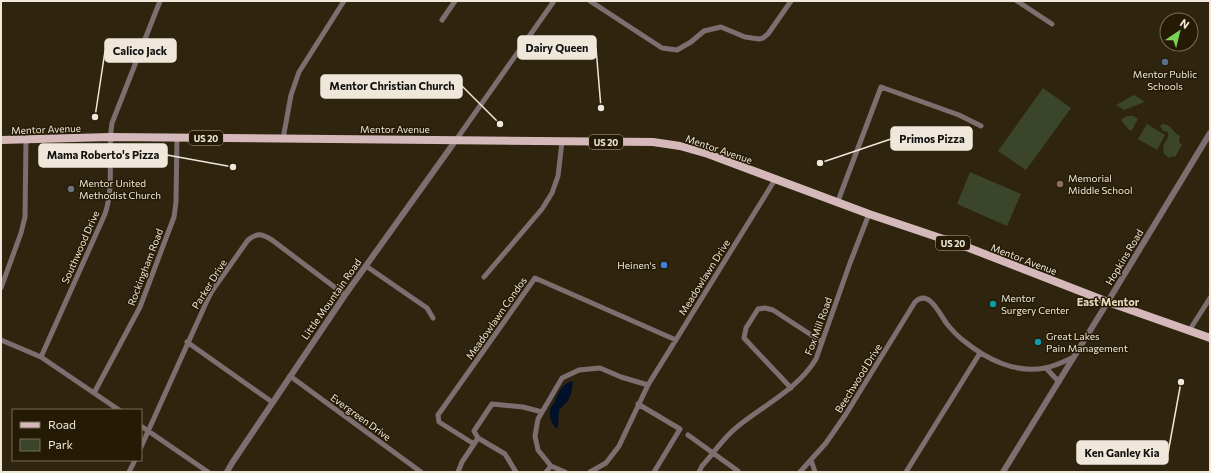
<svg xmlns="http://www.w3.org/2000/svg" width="1211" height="473" font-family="Commissioner,sans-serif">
<rect width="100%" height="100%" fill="#2f250e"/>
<path fill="#3b452a" d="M1043 88 1071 108 1026 170 998 151Z
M1134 95 1145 102 1124 110 1116 105Z
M1126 116H1133L1138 119 1132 130H1129L1121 120Z
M1147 124 1165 135 1157 150 1138 139Z
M1163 124C1171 124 1173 133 1180 136L1179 142 1182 145 1175 157 1173 156 1169 158 1164 154 1163 146C1166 141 1169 138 1168 132L1163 131 1160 126Z
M970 172 1021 194 1007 226 957 204Z"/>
<path fill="#001129" d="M571 381 573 383 571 394 567 402 559 410 558 427 556 428C551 424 549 416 550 409 551 406 554 404 555 401 558 392 562 385 571 381Z"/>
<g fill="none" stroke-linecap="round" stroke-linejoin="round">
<path stroke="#7d6f6f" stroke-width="5" d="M590 1 662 48 677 50 691 42 704 31 721 27 745 37 759 39 763 38 768 34 791 1
M1017 1 1052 24
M442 20 455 1
M283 139 291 95 299 72 344 1
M456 140 554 1
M838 201 881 87 959 115 981 126
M366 266 427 308 433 318
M484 277 542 209 552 193 558 176 562 142
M1 288 21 233 25 217 26 139
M1189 331 1210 298
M1 340 41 357 119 410
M187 342 272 402
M41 357 105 214C115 184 107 153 112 123L160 1
M1046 368 1059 382
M290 376 421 472
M791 388 744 338 746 328 758 309 765 308 773 310 822 342
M94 393 140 307 174 217 176 202 177 137
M638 404 680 429 654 472
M141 426 208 472
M688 435 738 471
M478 438 474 431 492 404 523 407 542 412
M141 447 206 303 212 291 248 240C258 232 262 234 272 240L345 295
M811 460 815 472
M129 472 135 460
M458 472 462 462 474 444
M516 472 505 454 478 438 474 444 439 422 438 415 535 278 676 340
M546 472 551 466
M565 472 551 466 538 450 535 436 538 419 562 378 579 370 600 368 621 377 648 385
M590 472 606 463 619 446 648 385 776 178
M699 472 702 466C713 454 724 437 737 427 764 405 798 389 816 359L850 263 869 214
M800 472 826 443 846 414 915 302C929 288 940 315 947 324 952 330 957 336 964 341 986 359 1016 374 1045 368 1055 366 1065 361 1074 357
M906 472 980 353"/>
<path stroke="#7d6f6f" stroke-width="6" d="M227 472 232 463 345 295 456 140
M1003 472 1104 308 1210 133"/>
<path stroke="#d5b8b9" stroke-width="8" d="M1 140 110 137 653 142 680 146 708 154 869 214 964 246 1108 302 1210 338"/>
</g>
<circle fill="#5c6f8a" stroke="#251b05" stroke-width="1.5" cx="1165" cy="62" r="4"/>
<circle fill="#8d6e63" stroke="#251b05" stroke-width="1.5" cx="1060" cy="184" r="4"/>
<circle fill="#6b7280" stroke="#251b05" stroke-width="1.5" cx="71" cy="189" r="4"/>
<circle fill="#3f7fe0" stroke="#251b05" stroke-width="1.5" cx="664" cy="265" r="4"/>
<g fill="#0f9aa8" stroke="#251b05" stroke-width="1.5">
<circle cx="993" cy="304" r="4"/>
<circle cx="1038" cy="342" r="4"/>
</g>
<g text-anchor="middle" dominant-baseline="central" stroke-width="3" stroke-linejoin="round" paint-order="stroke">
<g fill="#251b05" stroke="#b2aa9a" stroke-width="1">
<rect x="189" y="131" width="34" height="14" rx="3"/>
<rect x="589" y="135" width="34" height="14" rx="3"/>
<rect x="936" y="236" width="34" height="14" rx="3"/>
</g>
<g font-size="9" font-weight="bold" fill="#eee7da">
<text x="206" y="138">US 20</text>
<text x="606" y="142">US 20</text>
<text x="953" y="243">US 20</text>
</g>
<g font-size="10" fill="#eee7da" stroke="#251b05" text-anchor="start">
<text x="1165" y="74" text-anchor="middle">Mentor Public<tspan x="1165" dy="12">Schools</tspan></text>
<text x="1068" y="178">Memorial<tspan x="1068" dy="12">Middle School</tspan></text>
<text x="79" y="183">Mentor United<tspan x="79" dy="12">Methodist Church</tspan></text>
<text x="656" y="265" text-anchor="end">Heinen's</text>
<text x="1001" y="298">Mentor<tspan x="1001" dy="12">Surgery Center</tspan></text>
<text x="1046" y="336">Great Lakes<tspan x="1046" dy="12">Pain Management</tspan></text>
</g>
<g font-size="10" fill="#eee7da" stroke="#251b05">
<text transform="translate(46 129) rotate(-2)">Mentor Avenue</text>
<text x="395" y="129">Mentor Avenue</text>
<text transform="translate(719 149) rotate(19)">Mentor Avenue</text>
<text transform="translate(80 247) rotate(-66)">Southwood Drive</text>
<text transform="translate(1124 257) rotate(-59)">Hopkins Road</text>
<text transform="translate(1024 259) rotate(21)">Mentor Avenue</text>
<text transform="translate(145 267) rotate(-69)">Rockingham Road</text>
<text transform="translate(704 277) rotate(-58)">Meadowlawn Drive</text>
<text transform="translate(209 284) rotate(-58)">Parker Drive</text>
<text transform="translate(331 299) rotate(-55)">Little Mountain Road</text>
<text transform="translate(496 318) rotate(-55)">Meadowlawn Condos</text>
<text transform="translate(818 326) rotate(-70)">Fox Mill Road</text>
<text transform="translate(858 378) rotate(-58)">Beechwood Drive</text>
<text transform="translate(361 417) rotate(36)">Evergreen Drive</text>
</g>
<g font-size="11" font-weight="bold" fill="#e6d8bd" stroke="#251b05">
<text x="1108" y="301">East Mentor</text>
</g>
</g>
<path fill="none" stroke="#eee7da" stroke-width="1.5" d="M601 108L596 48M95 117L105 51M500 124L462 86M820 163L891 139M233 167L167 155M1181 382L1168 453"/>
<g fill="#eee7da" stroke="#251b05" stroke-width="1.5">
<circle cx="601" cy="108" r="4"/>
<circle cx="95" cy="117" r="4"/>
<circle cx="500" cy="124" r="4"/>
<circle cx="820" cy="163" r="4"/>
<circle cx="233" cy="167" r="4"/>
<circle cx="1181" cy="382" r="4"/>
</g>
<g fill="#eee7da" stroke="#eee7da" stroke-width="1.5">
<rect x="518" y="36" width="78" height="23" rx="4"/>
<rect x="105" y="39" width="71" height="23" rx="4"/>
<rect x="321" y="75" width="141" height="23" rx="4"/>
<rect x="891" y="127" width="81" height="23" rx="4"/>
<rect x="39" y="144" width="128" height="23" rx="4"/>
<rect x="1077" y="441" width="91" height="23" rx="4"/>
</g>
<g font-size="11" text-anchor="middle" font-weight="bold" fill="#111">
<text x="557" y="52">Dairy Queen</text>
<text x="140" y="55">Calico Jack</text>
<text x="392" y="90">Mentor Christian Church</text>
<text x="932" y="143">Primos Pizza</text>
<text x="103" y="159">Mama Roberto's Pizza</text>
<text x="1122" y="457">Ken Ganley Kia</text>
</g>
<rect width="1211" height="473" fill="none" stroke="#eee7da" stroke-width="4"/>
<rect x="12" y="409" width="130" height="52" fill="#251b05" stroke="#756d5a"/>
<rect x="20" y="422" width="20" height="6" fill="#d5b8b9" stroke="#756d5a"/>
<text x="48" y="429" font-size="12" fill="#eee7da">Road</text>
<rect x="20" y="439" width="20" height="12" fill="#3b452a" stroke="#756d5a"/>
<text x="48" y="449" font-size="12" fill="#eee7da">Park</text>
<g transform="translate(1179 32) rotate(35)"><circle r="19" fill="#251b05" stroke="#756d5a"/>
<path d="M0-3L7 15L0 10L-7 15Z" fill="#7cd155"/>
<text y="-6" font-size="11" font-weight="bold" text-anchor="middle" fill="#eee7da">N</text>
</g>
</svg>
